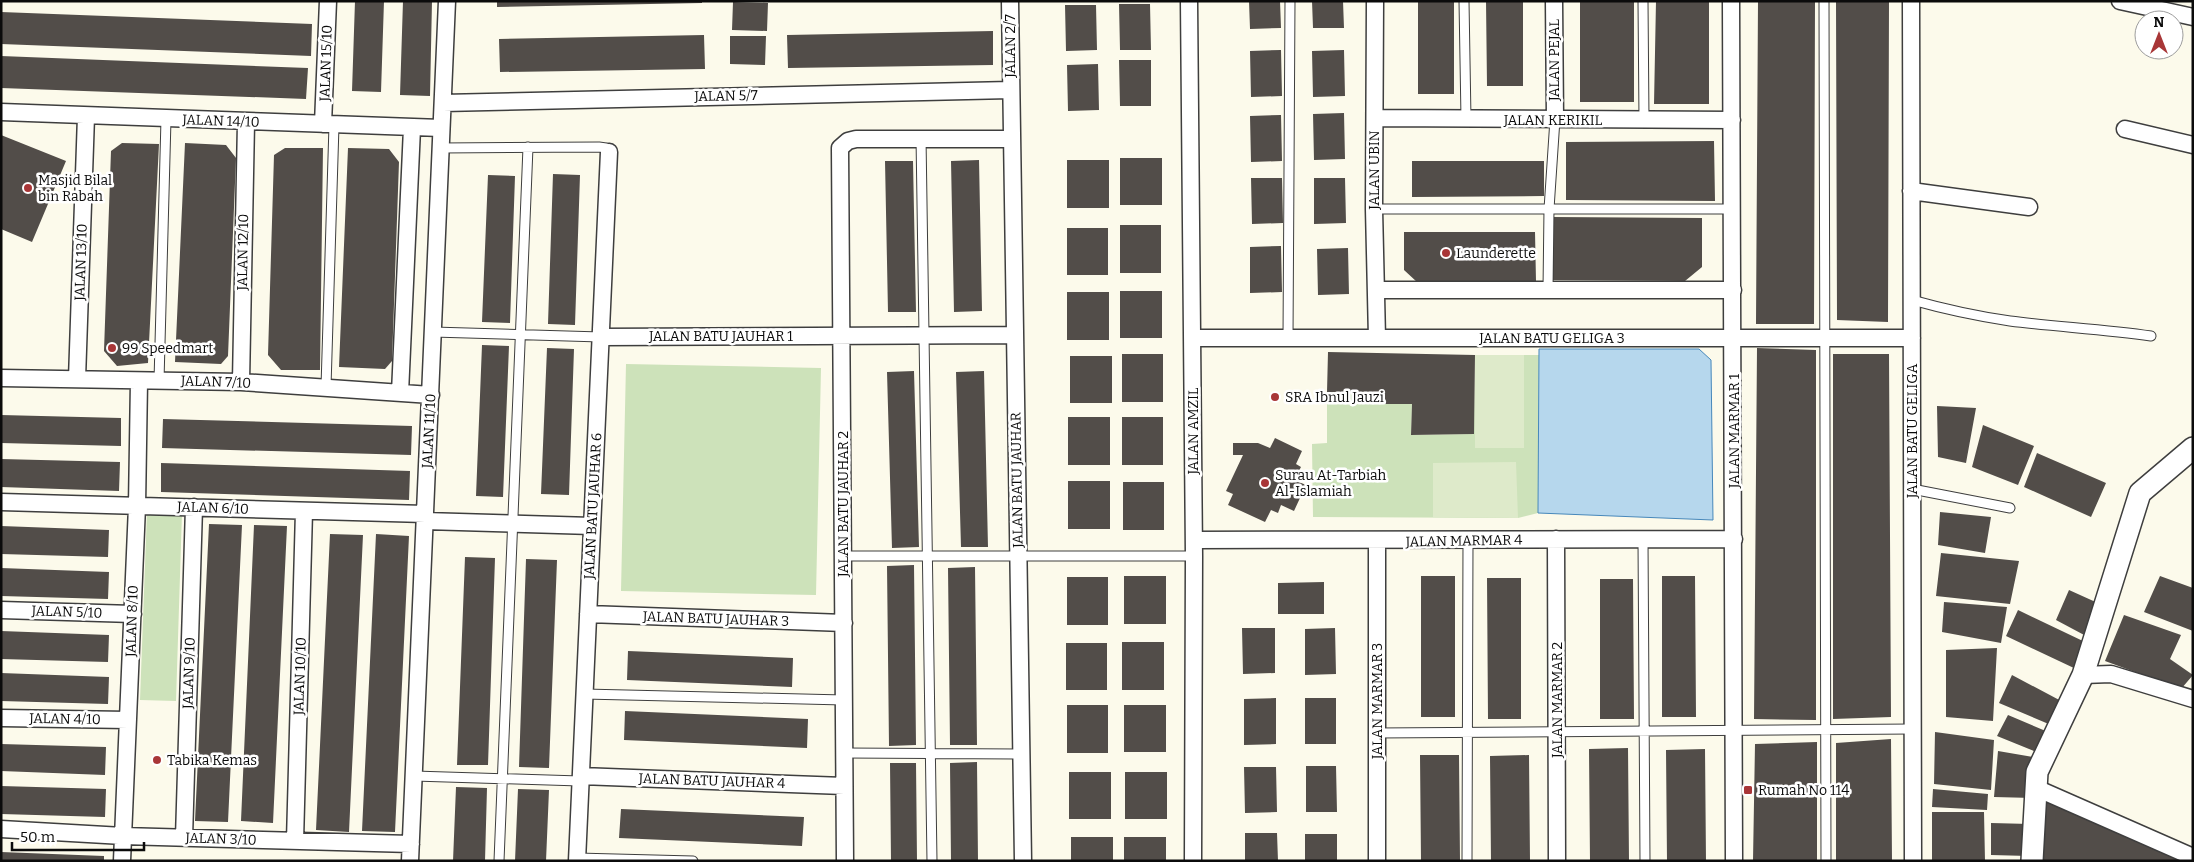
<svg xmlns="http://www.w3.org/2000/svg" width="2194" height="862" font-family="Bitter,serif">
<rect width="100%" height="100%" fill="#fcfaeb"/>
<path fill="#cde2ba" d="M1475 355H1539L1538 513 1518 518 1313 517 1312 444 1327 443V392L1380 393V404H1412L1411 435 1474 434Z
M626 364 821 368 816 595 621 591Z
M147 512 182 513 176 701 140 700Z"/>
<path fill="#deeaca" d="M1475 355H1524V448H1475Z
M1516 462 1518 518 1433 517V463Z"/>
<path fill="#b6d7ed" stroke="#4788bb" d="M1539 349H1699L1711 360 1713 520 1538 513Z"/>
<path fill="#524d49" d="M355 1H384L381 92 352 91Z
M403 1H432L430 96 400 95Z
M497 1H702V3L497 7Z
M1249 1H1280L1281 28 1250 29Z
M1312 1H1343L1344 28H1313Z
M1418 1H1454V94H1418Z
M1486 1H1523V86H1487Z
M1580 1H1634V102H1580Z
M1656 1H1709V104H1654Z
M1758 1H1815L1814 324H1756Z
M1836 1H1889L1888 322 1837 320Z
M733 2 768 3 767 31 732 30Z
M1119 4H1150L1151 50H1120Z
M1065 5H1096L1097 50 1066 51Z
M1 12 312 24 311 56 1 44Z
M993 31V65L788 68 787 35Z
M704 35 705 69 500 72 499 39Z
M730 36H766L765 65 730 64Z
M1281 50 1282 96 1251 97 1250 51Z
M1344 50 1345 96 1313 97 1312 51Z
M1 56 308 68 306 99 1 88Z
M1119 60H1151V106H1120Z
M1098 64 1099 110 1068 111 1067 65Z
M1344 113 1345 159 1314 160 1313 114Z
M1281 115 1282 161 1251 162 1250 116Z
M1 135 66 161 32 242 1 229Z
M1714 141 1715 201 1566 200V142Z
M122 143 159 144 148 363 117 366 104 351 111 151Z
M185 143 226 145 236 158 228 356 221 364 175 362Z
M285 148H323L320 370H281L268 355 274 155Z
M348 148 389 149 399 162 392 361 385 369 339 367Z
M1120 158H1162V205H1120Z
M979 160 982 311 954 312 951 161Z
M1067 160H1109V208H1067Z
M885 161H913L916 312H888Z
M1412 161H1544V196L1412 197Z
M553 174 580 175 575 325 548 324Z
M488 175 515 176 510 323 482 322Z
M1251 178H1282L1283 223 1252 224Z
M1314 178H1345L1346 223 1314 224Z
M1553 217 1702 218V267L1685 281 1553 280Z
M1120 225H1161V273H1120Z
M1067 228H1108V275H1067Z
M1404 232H1535L1536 281 1417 282 1404 270Z
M1281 246 1282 292 1250 293V247Z
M1348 248 1349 294 1318 295 1317 249Z
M1120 291H1162V338H1120Z
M1067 292H1109V340H1067Z
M482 345 509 346 503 497 476 496Z
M547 348 574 349 569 495 541 494Z
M1757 348 1816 350V720L1754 719Z
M1328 352 1475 355 1474 434 1411 435 1412 404H1380V393L1327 392Z
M1122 354H1163V402H1122Z
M1833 354H1889L1891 717 1833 719Z
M1070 356H1112V403H1070Z
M914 371 919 547 892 548 887 372Z
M984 371 988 547H961L956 372Z
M1937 406 1976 408 1966 463 1938 457Z
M1 415 121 418V446L1 443Z
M1068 417H1110V465H1068Z
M1122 417H1163V465H1122Z
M163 419 412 426 411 455 162 448Z
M1983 425 2034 446 2018 485 1972 467Z
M1275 438 1302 451 1296 464 1301 467 1294 480 1306 485 1294 511 1281 505 1278 513 1271 510 1265 522 1228 505 1233 494 1226 491 1243 455H1233V443H1258L1270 448Z
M2037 453 2106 483 2091 517 2024 487Z
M1 459 120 462 119 491 1 487Z
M161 463 410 471 409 500 161 492Z
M1068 481H1110V529H1068Z
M1123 482H1164V530H1123Z
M1940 512 1991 517 1985 553 1938 545Z
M209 524 242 525 228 822 195 821Z
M254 525 287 526 273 823 241 821Z
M1 526 109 530 108 557 1 554Z
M330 534 363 535 349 832 316 830Z
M376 534 409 536 395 832 362 831Z
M1941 553 2019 561 2010 604 1936 596Z
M465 557 495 558 488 765H457Z
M526 559 557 560 549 768 519 767Z
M914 565 916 745 889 746 887 566Z
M975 567 977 745H950L948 568Z
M1 568 109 572 108 599 1 596Z
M1124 576H1166V624H1124Z
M1421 576H1455V717H1421Z
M1662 576H1695L1696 717H1662Z
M2160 576 2193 588V631L2144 612Z
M1067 577H1108V625H1067Z
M1487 578H1521V719H1488Z
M1600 579H1633L1634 719H1600Z
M1324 582V614H1278V583Z
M2069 590 2100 604 2086 636 2056 620Z
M1944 602 2007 607 2001 643 1942 632Z
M2018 610 2085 642 2076 669 2006 636Z
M2124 615 2181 635 2170 659 2193 675 2181 689 2105 661Z
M1242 628H1275V673L1243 674Z
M1335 628 1336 674 1305 675V629Z
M1 631 109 635 108 662 1 659Z
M1122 642H1164V690H1122Z
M1066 643H1107V690H1066Z
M1997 648 1993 721 1946 717V650Z
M628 651 793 658 792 687 627 680Z
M1 673 109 677 108 704 1 701Z
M2012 675 2063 702 2051 725 1999 703Z
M1276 698V744L1244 745V699Z
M1305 698H1336V744H1305Z
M1067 705H1108V753H1067Z
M1124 705H1166V752H1124Z
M625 711 808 719 807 748 624 740Z
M2008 715 2048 732 2039 753 1997 736Z
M1935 732 1994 740 1991 790 1934 784Z
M1891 739 1892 861H1836V743Z
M1817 742V861H1753L1755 744Z
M1 744 106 747 105 775 1 771Z
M1628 748 1629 861H1590L1589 749Z
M1705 749 1706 861H1667L1666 750Z
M1998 751 2033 757V798L1994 797Z
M1420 755H1459L1460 861H1421Z
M1529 755 1530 861H1491L1490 756Z
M977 762 978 861H951L950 763Z
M890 763H916L917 861H891Z
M1306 766H1336L1337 812H1306Z
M1244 767H1276L1277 812 1245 813Z
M1069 772H1111V819H1069Z
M1125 772H1167V819H1125Z
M1 786 106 789 105 817 1 814Z
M456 787 487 788 485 861H453Z
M518 789 549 790 546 861H515Z
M1933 789 1988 794 1987 810 1932 807Z
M2045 800 2184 861H2043Z
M621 809 804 817 802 846 619 838Z
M1932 812H1984L1985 861H1932Z
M1991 823 2030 824 2029 856 1991 855Z
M1245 833H1277L1278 861H1245Z
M1305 834H1337V861H1305Z
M1071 837H1113V861H1071Z
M1124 837H1166V861H1124Z
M1 852 104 856V861H1Z"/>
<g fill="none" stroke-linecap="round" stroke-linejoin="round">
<g stroke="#3e3e3e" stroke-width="11">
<path id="service" d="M1464 1 1466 119
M1643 1 1644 120
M1824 1 1826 861
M921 137 932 861
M440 148 599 147 606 148 609 152
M1374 209H1733
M1548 290 1549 209 1555 119
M1912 300C1944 309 1976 316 2010 321 2057 327 2104 329 2151 336
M433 332 601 337
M1288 338 1290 1
M159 381 166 119
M326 387 334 125
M1912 489 2010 508
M1643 540 1645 861
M843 556H1194
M584 694 844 700
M1377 733 1913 729
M844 753 1021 754
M414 776 580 781
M577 858 693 861
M499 861 528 147
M1467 861 1468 541"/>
</g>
<g stroke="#3e3e3e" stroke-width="19">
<path id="minor" d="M1010 1 1023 861
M1189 1 1194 556 1193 861
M1375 1 1374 209 1377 338
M1554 1 1555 119
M1731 1 1734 861
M1911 1 1913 861
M2120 1 2193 17
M443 103 1010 90
M1 112 441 128
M1375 118 1732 120
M323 124 328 1
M2125 129 2193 145
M1911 191 2029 207
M1376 290H1733
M601 337 1014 335
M1193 338H1912
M1 378 241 382 431 395
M77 379 86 116
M241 382 246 122
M400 393 412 128
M1 502 425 514
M425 521 592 526
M1556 539 1557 861
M1194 540 1734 539
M1 610 133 614
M588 614 844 623
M2083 675 2111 674 2193 699
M1 718 128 720
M581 776 844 786
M2036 788 2193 857
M1 829 123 836 411 844
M184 838 194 507
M295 841 304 511
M122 861 137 506 139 381
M410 861 447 1
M577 861 609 152
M845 861 840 148 848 141 856 139H1011
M1377 861V541"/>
</g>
<g stroke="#3e3e3e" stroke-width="24">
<path id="tertiary" d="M2032 861 2037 772 2083 675 2140 493 2193 448"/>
</g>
<use href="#service" stroke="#fff" stroke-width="9"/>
<use href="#minor" stroke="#fff" stroke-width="16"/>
<use href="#tertiary" stroke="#fff" stroke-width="21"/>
</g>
<g fill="#a83637" stroke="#fff" stroke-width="2">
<circle cx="28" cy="188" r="5"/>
<circle cx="1446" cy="253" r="5"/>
<circle cx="112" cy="348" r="5"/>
<circle cx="1275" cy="397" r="5"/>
<circle cx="1265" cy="483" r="5"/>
<circle cx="157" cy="760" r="5"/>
<rect x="1743" y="785" width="10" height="10" rx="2.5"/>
</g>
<g text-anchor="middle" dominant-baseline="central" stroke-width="5" stroke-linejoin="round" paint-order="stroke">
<g font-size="14" fill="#0b0b0b" stroke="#fff">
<text transform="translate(1010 46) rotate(-90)">JALAN 2/7</text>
<text transform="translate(1554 60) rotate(-90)">JALAN PEJAL</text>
<text transform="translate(326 63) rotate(-88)">JALAN 15/10</text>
<text transform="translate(726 96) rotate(-1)">JALAN 5/7</text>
<text x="1553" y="120">JALAN KERIKIL</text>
<text transform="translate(221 121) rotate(2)">JALAN 14/10</text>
<text transform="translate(1374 170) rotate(-90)">JALAN UBIN</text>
<text transform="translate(243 252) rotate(-89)">JALAN 12/10</text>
<text transform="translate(81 262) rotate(-88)">JALAN 13/10</text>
<text x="721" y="336">JALAN BATU JAUHAR 1</text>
<text x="1552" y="338">JALAN BATU GELIGA 3</text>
<text transform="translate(216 382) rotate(2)">JALAN 7/10</text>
<text transform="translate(429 431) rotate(-87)">JALAN 11/10</text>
<text transform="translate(1193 431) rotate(-90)">JALAN AMZIL</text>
<text transform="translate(1734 431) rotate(-90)">JALAN MARMAR 1</text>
<text transform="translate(1912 431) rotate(-90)">JALAN BATU GELIGA</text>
<text transform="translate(1017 480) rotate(-91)">JALAN BATU JAUHAR</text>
<text transform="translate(843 504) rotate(-90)">JALAN BATU JAUHAR 2</text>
<text transform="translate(593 506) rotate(-87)">JALAN BATU JAUHAR 6</text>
<text transform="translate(213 508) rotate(2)">JALAN 6/10</text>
<text transform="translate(1464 541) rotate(-1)">JALAN MARMAR 4</text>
<text transform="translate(67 612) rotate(2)">JALAN 5/10</text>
<text transform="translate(716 619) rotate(2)">JALAN BATU JAUHAR 3</text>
<text transform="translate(132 621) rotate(-88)">JALAN 8/10</text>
<text transform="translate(189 673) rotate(-88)">JALAN 9/10</text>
<text transform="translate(300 676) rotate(-88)">JALAN 10/10</text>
<text transform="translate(1557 700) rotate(-90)">JALAN MARMAR 2</text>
<text transform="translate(1377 701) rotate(-90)">JALAN MARMAR 3</text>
<text transform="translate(65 719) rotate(1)">JALAN 4/10</text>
<text transform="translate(712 781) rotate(2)">JALAN BATU JAUHAR 4</text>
<text transform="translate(221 839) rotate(2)">JALAN 3/10</text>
</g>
<g font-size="14" fill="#0b0b0b" stroke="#fff" text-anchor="start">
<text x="38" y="180">Masjid Bilal<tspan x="38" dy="16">bin Rabah</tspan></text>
<text x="1456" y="253">Launderette</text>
<text x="122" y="348">99 Speedmart</text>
<text x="1285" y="397">SRA Ibnul Jauzi</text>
<text x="1275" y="475">Surau At-Tarbiah<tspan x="1275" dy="16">Al-Islamiah</tspan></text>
<text x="167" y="760">Tabika Kemas</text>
<text x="1758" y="790">Rumah No 114</text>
</g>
</g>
<rect width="2194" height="862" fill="none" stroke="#0b0b0b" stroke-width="5"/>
<g transform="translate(2159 35)"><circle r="24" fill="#ffffff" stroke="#9d9d9d"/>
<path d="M0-4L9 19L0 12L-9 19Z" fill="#a83637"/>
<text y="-8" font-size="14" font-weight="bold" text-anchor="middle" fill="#0b0b0b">N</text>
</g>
<path d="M12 842v8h132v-8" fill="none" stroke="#0b0b0b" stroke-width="2.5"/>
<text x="20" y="842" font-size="15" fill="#0b0b0b" stroke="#ffffff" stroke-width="4" paint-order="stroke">50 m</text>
</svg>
